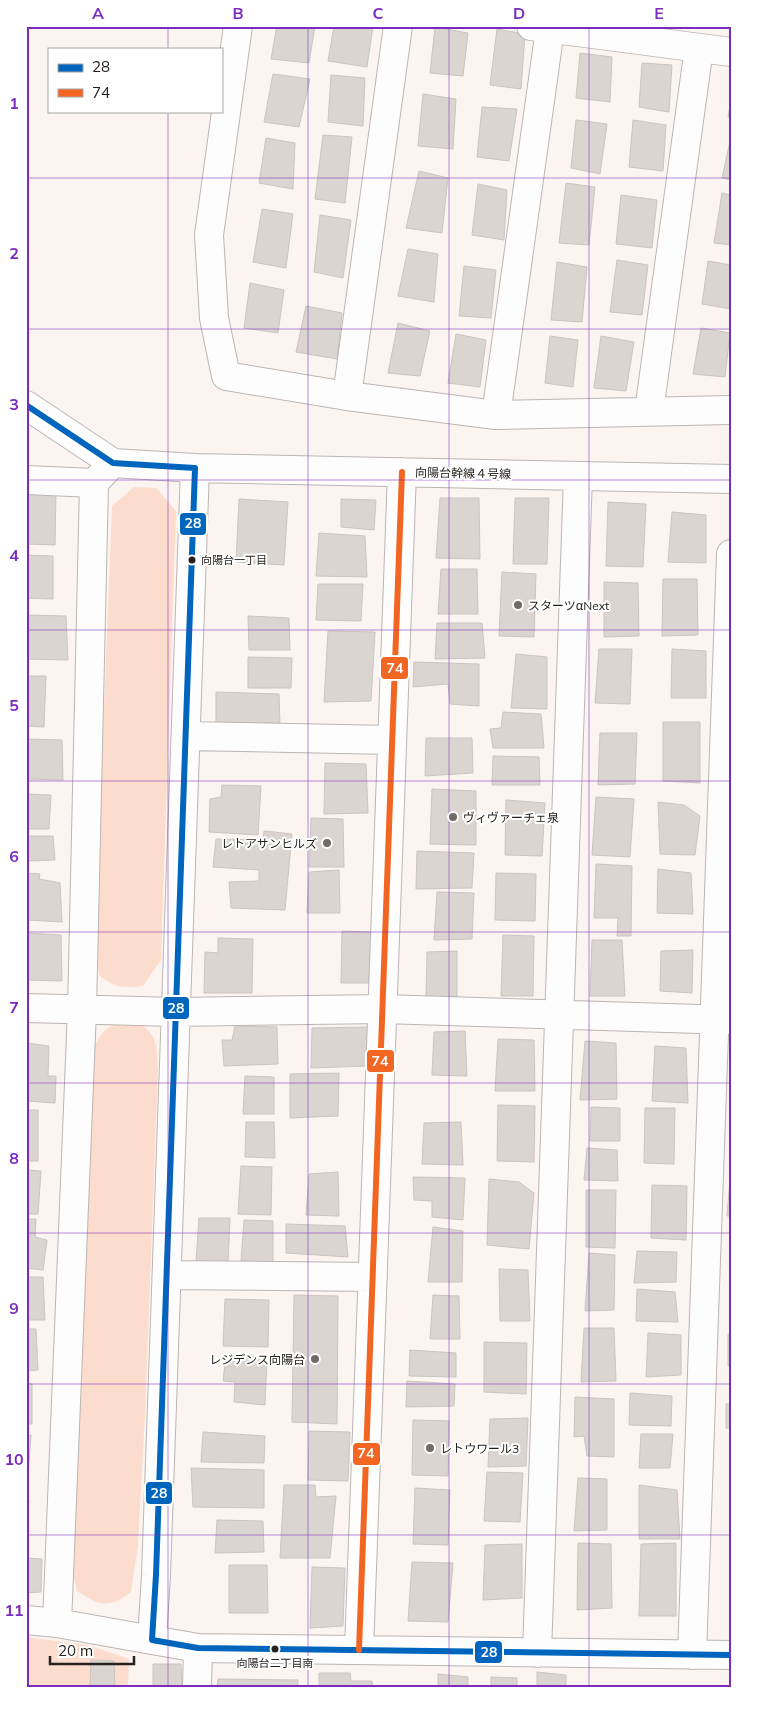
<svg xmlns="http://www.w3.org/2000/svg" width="757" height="1713" font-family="Mulish,'Noto Sans JP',sans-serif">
<rect width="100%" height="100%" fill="#fbf4f1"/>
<path fill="#fcdccc" d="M134 487 156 488 176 511 161 960 143 986C122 988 115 988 99 975L95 939 112 506Z
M129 1020C156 1028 157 1043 158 1068L145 1414 138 1545 131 1592C108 1609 100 1606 77 1591L72 1572 94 1048C103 1028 108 1026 129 1020Z
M26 1637 88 1645 129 1659 128 1687H26Z"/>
<path fill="#dbd5d2" stroke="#cac4c2" d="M277 26H315L309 63 271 59Z
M334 26H373L367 67 328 61Z
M435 27 468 33 463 76 430 73Z
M497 29 525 34 521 89 490 85Z
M580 53 612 57 610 102 576 98Z
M642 63 672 65 669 112 639 107Z
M273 74 310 79 299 127 264 122Z
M331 75 365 78 363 126 328 122Z
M423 94 456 99 453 149 418 146Z
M731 100V118L728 117Z
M482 107 517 109 509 161 477 157Z
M576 120 607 124 600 174 571 168Z
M633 120 666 125 663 171 629 167Z
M323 135 352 137 345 203 315 199Z
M731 137V180L722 178Z
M266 138 295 143 293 189 259 183Z
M419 171 448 178 442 233 406 228Z
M566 183 595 187 589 245 559 243Z
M478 184 507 190 504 240 472 235Z
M722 193 731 195V245L714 243Z
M621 195 657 200 652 248 616 244Z
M262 209 293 214 286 268 253 262Z
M320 215 351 220 343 278 314 272Z
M408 249 438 254 434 302 398 296Z
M617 260 648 265 642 315 610 312Z
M708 261 731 265V309L702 304Z
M557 262 587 267 582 322 551 320Z
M464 266 496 270 491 318 459 316Z
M250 283 284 290 278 333 244 328Z
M306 306 342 313 337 359 296 352Z
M398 323 430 331 420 376 388 373Z
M701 328 730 333 725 377 693 374Z
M456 334 486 340 480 387 448 383Z
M550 336 578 340 573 387 545 383Z
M601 336 634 342 626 391 594 388Z
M56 490 55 545 26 544V491Z
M440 498H479L480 559 436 558Z
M515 498H549L547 564H513Z
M239 499 288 502 284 565 236 562Z
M341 499 376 500 374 530 341 527Z
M608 502 646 504 643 567 606 566Z
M672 512 706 515V563L668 562Z
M319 533 365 536 367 577 316 576Z
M26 555 53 556V599L26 598Z
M441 569H477L478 614H438Z
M502 572 536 574 534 637 499 636Z
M663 579H697L698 635 662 636Z
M604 582 638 583 639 636 604 637Z
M318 584H363L361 621 316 620Z
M26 615 66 616 68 660 26 659Z
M248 616 289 618 290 650H249Z
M437 623H482L485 658 435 659Z
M328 631 375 632 371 701 324 702Z
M599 649H632L630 704 595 703Z
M672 649 706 651V698H671Z
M516 654 547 657V709L511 708Z
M248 657 292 658 291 688H248Z
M414 662 479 664V706L450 704 448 684 413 687Z
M26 676H46L44 727 26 726Z
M216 692 279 694 280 725 216 726Z
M503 712 541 714 544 748H493L490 729 501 728Z
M663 722H700V783L663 781Z
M600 733H637L635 784 598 785Z
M426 738H472L473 773 425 776Z
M26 739 62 740 63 780 26 779Z
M493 756 539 757 540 785H492Z
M325 763 366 764 368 813 324 814Z
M222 785 261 786 258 835 209 832 210 799 221 797Z
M432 789 476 791V845L430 844Z
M26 794 51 795 49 829H26Z
M596 797 634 799 630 857 592 855Z
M506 800 545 803 542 856 505 855Z
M658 802 684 805 700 816 695 855 660 854Z
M311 818 343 819 344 867H309Z
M264 831 292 834 285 910 231 908 229 882 259 881V870L213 867 216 839 263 840Z
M26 836H53L55 860 26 861Z
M417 851 474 853 472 888 416 889Z
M596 864 632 866 631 936H617L618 918H594Z
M658 869 691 873 693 914 657 913Z
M339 870 340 913H307L309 872Z
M26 873 40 874 39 879 60 883 62 922 27 920Z
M496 873 536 874 535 921 495 920Z
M437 892 474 893 472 939 434 940Z
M342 931 371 932 369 983H341Z
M26 933 61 935 62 981 26 980Z
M503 935 534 936 533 996H501Z
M218 938 253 939 252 993H204L205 952 218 953Z
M592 940H622L625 996H590Z
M693 950 692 993 660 991 661 951Z
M457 951V998L426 997 427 952Z
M235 1026 277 1027 278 1064 224 1066 222 1040H232Z
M368 1027V1066L311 1068 312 1028Z
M465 1031 467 1076 432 1075 434 1032Z
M498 1039 534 1040 535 1091H495Z
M585 1041 616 1043 617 1099 580 1100Z
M26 1043 49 1046 48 1076H56L55 1103 26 1101Z
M655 1046 686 1048 688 1103 652 1101Z
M339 1073 338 1116 290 1118V1074Z
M245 1076 274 1077V1114H243Z
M498 1105 535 1106 534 1162 497 1161Z
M591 1107 620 1108V1141H590Z
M645 1108H675L674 1164 644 1163Z
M26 1110H38V1161H26Z
M246 1122H274L275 1158 245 1157Z
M461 1122 463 1165 422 1164 424 1123Z
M587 1148 617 1150 618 1181 584 1180Z
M241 1166 272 1167 271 1215 238 1214Z
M731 1166V1216H727Z
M26 1170 41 1171 38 1214H26Z
M338 1172 339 1216 306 1215 309 1174Z
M413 1177 465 1178 463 1220 432 1217V1201L414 1200Z
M489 1179 519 1182 534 1193 529 1249 487 1245Z
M652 1185 687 1186 686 1240 651 1238Z
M586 1190H616L615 1248 586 1247Z
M199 1218H230L228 1264 196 1262Z
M26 1219H36L35 1237 47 1240 43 1270 26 1268Z
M244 1220 273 1221V1263L241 1261Z
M286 1224 345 1226 348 1257 286 1253Z
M433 1227 463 1231 462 1282H428Z
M637 1251 677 1252 676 1282 634 1283Z
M589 1253 615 1255 614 1310 585 1311Z
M499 1269 528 1270 530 1321H500Z
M26 1277H43L45 1320H26Z
M637 1289 675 1292 678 1322 636 1321Z
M294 1295 338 1296 337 1424 292 1422Z
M433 1295 459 1296 460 1339H430Z
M225 1299 269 1300 268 1347 223 1346Z
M584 1328H614L616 1381 581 1382Z
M26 1329H36L38 1370 26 1371Z
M648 1333 681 1335V1375L646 1377Z
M728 1334H731V1366H728Z
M484 1342 527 1343 526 1394 484 1392Z
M410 1350 456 1353V1377L409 1376Z
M226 1355 267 1357 265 1405 234 1402 235 1382 223 1381Z
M407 1381 455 1384 454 1406 406 1407Z
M26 1383 32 1384V1424H26Z
M630 1393 672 1396 671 1426 629 1425Z
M575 1397 614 1399V1457L587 1456 584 1436 574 1437Z
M726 1404H731V1428H726Z
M528 1418 526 1466 488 1467 490 1419Z
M413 1420 449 1421 448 1476 412 1475Z
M309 1431 350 1432 348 1481 308 1480Z
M203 1432 265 1436 264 1463 201 1462Z
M641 1434H673L670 1468H639Z
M26 1435H31L28 1476H26Z
M191 1468 264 1470V1508L193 1507Z
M487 1472 523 1473 520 1522 484 1521Z
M578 1478 607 1479V1530L574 1531Z
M284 1485H315L316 1497 336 1496 330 1558H280Z
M639 1485 677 1490 680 1539H639Z
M415 1488 450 1490 448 1545 413 1544Z
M26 1500H29L26 1523Z
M217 1520 263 1521 264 1552 215 1553Z
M578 1543 611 1544 612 1608 577 1610Z
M676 1543V1616H639L641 1544Z
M522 1544V1598L483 1600 485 1545Z
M26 1558 42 1559 41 1592 26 1593Z
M412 1562 453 1563 448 1622 408 1621Z
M229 1565H267L268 1613H229Z
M312 1567 345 1568 343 1626 310 1628Z
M91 1660 114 1661 115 1687H90Z
M153 1664H181L182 1687H153Z
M537 1672 566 1675V1687H537Z
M319 1673H350L351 1681H372L373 1687H319Z
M438 1674 468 1677V1687H438Z
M491 1677 517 1678V1687H491Z
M218 1679 298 1680V1687H217Z"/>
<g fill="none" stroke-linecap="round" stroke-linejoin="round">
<g stroke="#bbb5b3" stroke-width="30">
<path id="minor" d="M238 26 209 235 214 318 226 376 347 396 496 415 731 410
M531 26 731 52
M347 396 398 26
M26 405 113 463 195 468 156 1575 152 1640 198 1648 731 1655
M649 411 699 48
M496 415 550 29
M195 468 731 479
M26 480 94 483 106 470
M186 736 392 740
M26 1008 176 1012 383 1009 731 1020
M167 1275 373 1277
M26 1620 57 1623 152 1640
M57 1623 82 1010 94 483
M359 1650 402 472
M537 1653 578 476
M692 1655 731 554
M197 1687 198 1648"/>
</g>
<use href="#minor" stroke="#fefdfd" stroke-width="28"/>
<g stroke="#fff" stroke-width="10">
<path id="bus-1" d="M26 405 113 463 195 468 156 1575 152 1640 198 1648 731 1655"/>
</g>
<g stroke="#fff" stroke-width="10">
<path id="bus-2" d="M359 1650 402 472"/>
</g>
<use href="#bus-1" stroke="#0065bd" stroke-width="6"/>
<use href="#bus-2" stroke="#f26522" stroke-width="6"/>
</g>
<path fill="none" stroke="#7b2cbf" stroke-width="1" stroke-opacity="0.55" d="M168 26V49M308 26V1687M449 26V1687M589 26V1687M168 111V1687M26 178H731M26 329H731M26 480H731M26 630H731M26 781H731M26 932H731M26 1083H731M26 1233H731M26 1384H731M26 1535H731"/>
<g fill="#26211f" stroke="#fff" stroke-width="2">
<circle cx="192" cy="560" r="4.5"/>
<circle cx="275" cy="1649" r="4.5"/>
</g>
<g fill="#716b68" stroke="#fff" stroke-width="2">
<circle cx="518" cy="605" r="5"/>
<circle cx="453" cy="817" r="5"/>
<circle cx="327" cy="843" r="5"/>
<circle cx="315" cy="1359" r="5"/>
<circle cx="430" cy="1448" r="5"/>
</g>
<g text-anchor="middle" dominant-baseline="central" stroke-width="4" stroke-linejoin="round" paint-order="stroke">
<g font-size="11" fill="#26211f" stroke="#fff" text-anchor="start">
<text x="201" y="560">向陽台一丁目</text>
<text x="275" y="1663" text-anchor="middle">向陽台二丁目南</text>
</g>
<g font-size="12" fill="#26211f" stroke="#fff">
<text transform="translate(463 473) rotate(1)">向陽台幹線４号線</text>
</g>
<g font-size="12" fill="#26211f" stroke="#fff" text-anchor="start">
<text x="528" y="605">スターツαNext</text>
<text x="463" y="817">ヴィヴァーチェ泉</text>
<text x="317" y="843" text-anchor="end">レトアサンヒルズ</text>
<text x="305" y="1359" text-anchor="end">レジデンス向陽台</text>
<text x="440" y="1448">レトウワール3</text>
</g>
</g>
<g stroke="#fff" stroke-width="2">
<rect x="179" y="512" width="28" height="24" rx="5" fill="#0065bd"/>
<rect x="380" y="656" width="29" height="24" rx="5" fill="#f26522"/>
<rect x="162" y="996" width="28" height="24" rx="5" fill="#0065bd"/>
<rect x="366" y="1049" width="29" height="24" rx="5" fill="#f26522"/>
<rect x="352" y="1442" width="29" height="24" rx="5" fill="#f26522"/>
<rect x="145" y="1481" width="28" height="24" rx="5" fill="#0065bd"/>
<rect x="474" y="1640" width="29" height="24" rx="5" fill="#0065bd"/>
</g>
<g font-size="14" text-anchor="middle" font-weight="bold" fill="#fff">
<text x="193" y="528">28</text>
<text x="395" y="673">74</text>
<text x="176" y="1013">28</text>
<text x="380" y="1066">74</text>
<text x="366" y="1458">74</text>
<text x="159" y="1498">28</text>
<text x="489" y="1657">28</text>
</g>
<rect width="757" height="1713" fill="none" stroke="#ffffff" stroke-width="55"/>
<rect x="48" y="48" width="175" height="65" fill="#ffffff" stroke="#a8a6a5"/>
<rect x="58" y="64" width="25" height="8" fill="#0065bd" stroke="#a8a6a5"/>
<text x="92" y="72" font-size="15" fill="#26211f">28</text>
<rect x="58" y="89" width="25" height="8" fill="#f26522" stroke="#a8a6a5"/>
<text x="92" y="98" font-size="15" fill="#26211f">74</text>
<path d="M50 1656v8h84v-8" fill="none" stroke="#26211f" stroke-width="2.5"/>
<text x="58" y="1656" font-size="15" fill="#26211f" stroke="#ffffff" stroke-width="4" paint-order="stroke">20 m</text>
<rect x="28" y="28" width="702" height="1658" fill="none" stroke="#7b2cbf" stroke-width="2"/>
<g font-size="16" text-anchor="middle" font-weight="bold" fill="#7b2cbf">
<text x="98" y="19">A</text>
<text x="238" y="19">B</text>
<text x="378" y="19">C</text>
<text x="519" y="19">D</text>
<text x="659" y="19">E</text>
<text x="14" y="109">1</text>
<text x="14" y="259">2</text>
<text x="14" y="410">3</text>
<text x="14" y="561">4</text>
<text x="14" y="711">5</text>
<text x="14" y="862">6</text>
<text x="14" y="1013">7</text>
<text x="14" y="1164">8</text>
<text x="14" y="1314">9</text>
<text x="14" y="1465">10</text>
<text x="14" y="1616">11</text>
</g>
</svg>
